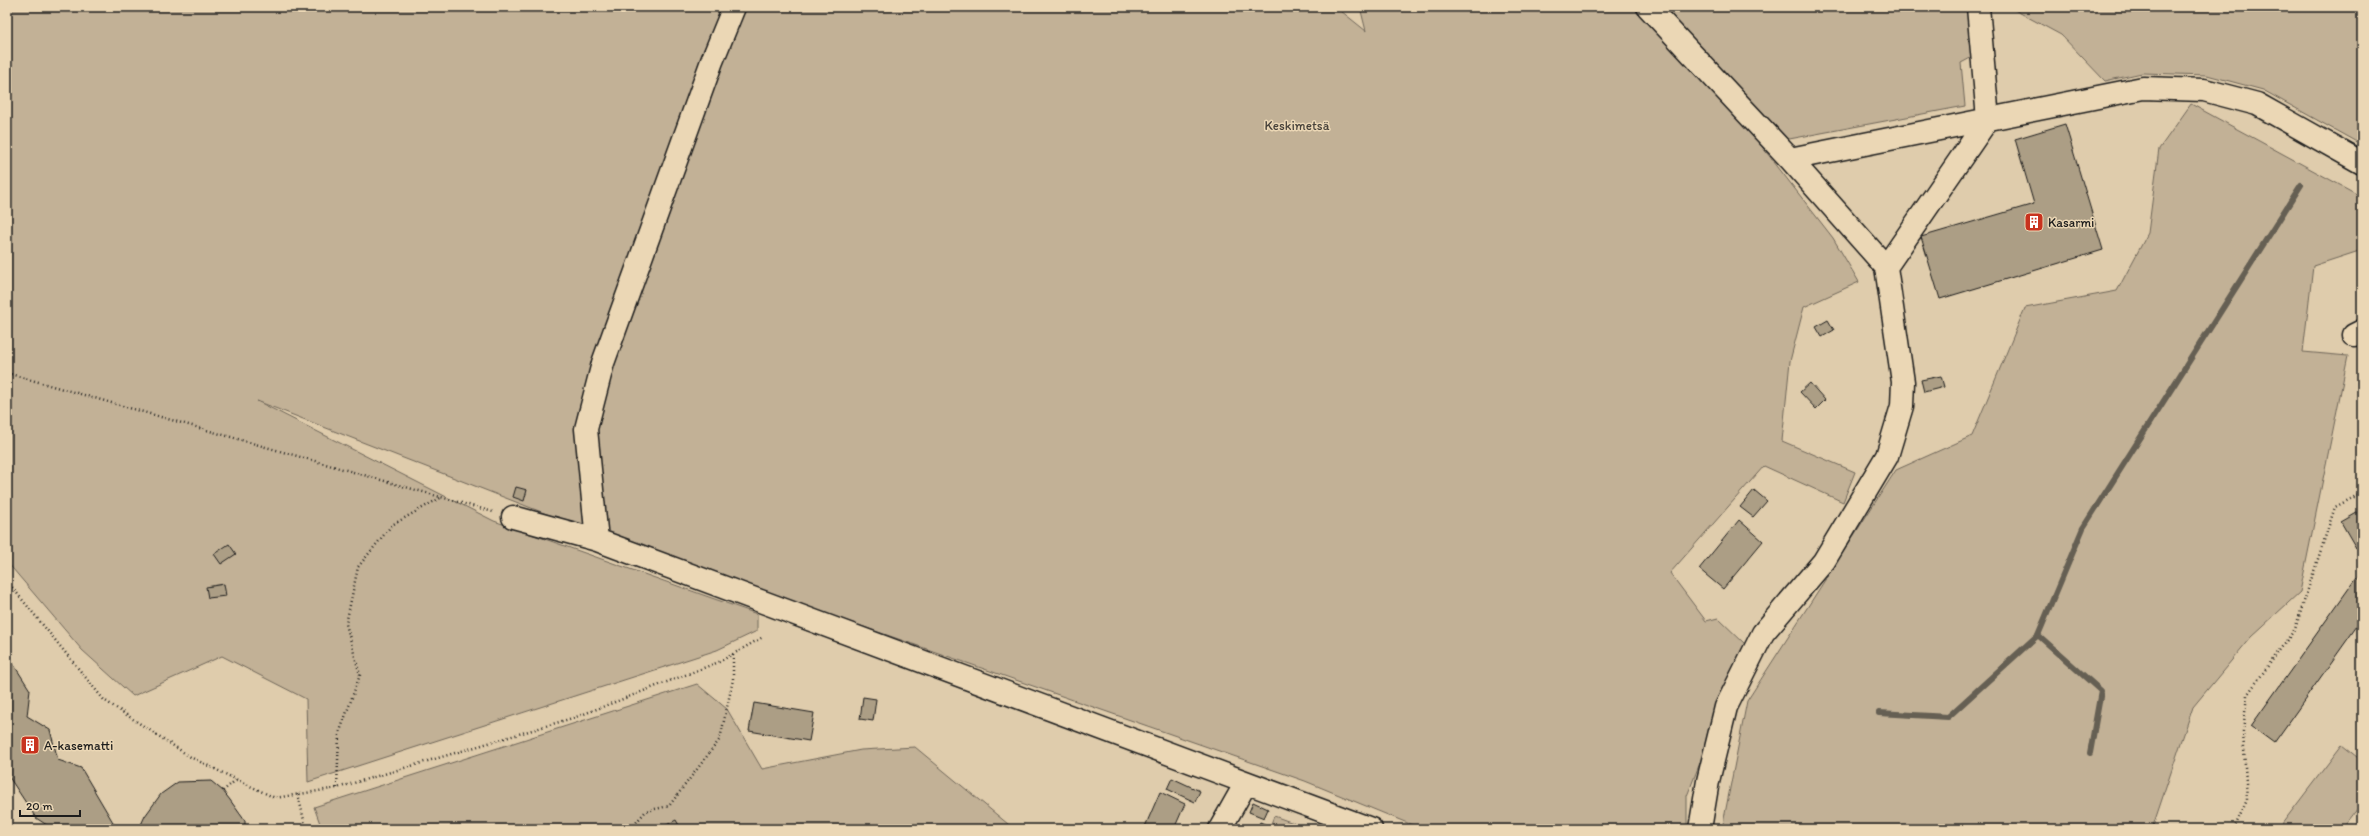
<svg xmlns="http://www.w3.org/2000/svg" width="2369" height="836" font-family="Itim,sans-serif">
<rect width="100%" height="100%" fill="#dfccac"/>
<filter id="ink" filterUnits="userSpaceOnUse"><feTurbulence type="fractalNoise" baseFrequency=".025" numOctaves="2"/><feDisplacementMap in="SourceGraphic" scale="8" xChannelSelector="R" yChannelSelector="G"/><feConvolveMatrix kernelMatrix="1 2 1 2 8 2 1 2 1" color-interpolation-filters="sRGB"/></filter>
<g filter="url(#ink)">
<path fill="#c2b196" stroke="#6f6659" d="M7 7H727L583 424 588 519 580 527 257 401 494 521 757 614V631L717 650 308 782 306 699 222 656 133 696 82 650 7 562Z
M745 7H1336L1366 31 1360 7H1634L1760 144 1833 238 1859 282 1804 307 1790 361 1782 441 1855 472 1843 502 1764 466 1670 573 1706 621 1718 618 1746 645 1687 796V829H1422L1305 781 609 538 602 529 590 426 683 164Z
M1663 7H1970L1978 54 1961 63 1965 106 1784 140Z
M2009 7H2362V145L2263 90 2207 75 2142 73 2105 81 2061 35Z
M2191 104 2362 197V250L2313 266 2303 352 2348 356 2300 592 2251 637 2193 707 2152 829H1722L1747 701 1896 470 1972 436 2025 308 2117 291 2148 233 2159 149Z
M697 684 727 709 762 769 861 750 915 747 1014 829H322L314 807Z
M2342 745 2362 761V802L2341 829H2278Z
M1274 816 1310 829H1269Z"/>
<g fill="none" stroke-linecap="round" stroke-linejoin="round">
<path stroke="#655f52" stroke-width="6" d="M2038 635 2101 691 2090 753
M1879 713 1948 717 2038 635 2083 528 2301 185"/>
</g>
<path fill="#ac9e85" stroke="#1c1c1c" d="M2065 124 2103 250 1940 299 1921 237 2034 204 2015 139Z
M1828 320 1834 330 1822 337 1816 327Z
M1941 376 1944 387 1924 392 1921 380Z
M1810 383 1825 400 1816 409 1800 392Z
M516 487 527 490 524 501 513 497Z
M1754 490 1767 501 1753 517 1740 507Z
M2362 510V544L2356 548 2341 522Z
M1739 520 1763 541 1723 589 1699 569Z
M229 544 236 554 221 564 214 554Z
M2357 577 2362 580V619L2274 743 2251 726Z
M224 584 226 596 208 598 206 587Z
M7 654 30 690 27 716 50 730 58 760 81 768 117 829H53L36 818 7 774Z
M863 697 876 699 873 721 860 719Z
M754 703 814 713 809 741 749 731Z
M1172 778 1200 791 1195 802 1167 789Z
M211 781 223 791 230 800 245 821V829H139L145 816 161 794 178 782Z
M1160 792 1185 804 1174 829H1144Z
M1253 802 1268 809 1264 818 1249 812Z
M676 820 681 829H659Z
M1260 822 1269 826 1268 829H1257Z"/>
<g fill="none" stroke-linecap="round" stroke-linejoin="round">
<g stroke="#1c1c1c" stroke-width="25">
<path id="minor" d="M1648 7 1790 159 1886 267
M1790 159 2143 88 2204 90 2257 104 2362 163
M2354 335 2362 331
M513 517 597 540 1371 829
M597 540 586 429 603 363 712 61 734 7
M1220 829 1246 783
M1700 829 1708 781 1726 707 1763 633 1824 561 1887 456 1902 406 1903 382 1886 267 1988 119 1978 7"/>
</g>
<path stroke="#1c1c1c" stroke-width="2.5" stroke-dasharray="1 3" stroke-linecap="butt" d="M7 373 493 512
M7 581 104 700 192 758 275 798 337 788 576 717 719 662 763 637
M337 788 339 734 360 675 346 624 358 567 392 525 442 497
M223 791 237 779
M298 794 306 829
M633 829V826L646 811 669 806 720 739 733 680V654
M2234 829 2247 800 2243 731 2247 695 2295 629 2335 507 2362 493"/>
<use href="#minor" stroke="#ebd7b5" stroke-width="22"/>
</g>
</g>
<defs>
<g id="building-square" transform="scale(1)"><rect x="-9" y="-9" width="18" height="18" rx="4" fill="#c8321e" stroke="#ebd7b5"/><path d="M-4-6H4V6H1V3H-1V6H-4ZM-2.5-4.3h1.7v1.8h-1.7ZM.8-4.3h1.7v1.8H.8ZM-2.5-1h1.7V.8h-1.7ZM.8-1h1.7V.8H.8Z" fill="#fff"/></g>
</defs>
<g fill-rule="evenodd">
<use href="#building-square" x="2034" y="222"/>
<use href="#building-square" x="30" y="745"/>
</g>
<g text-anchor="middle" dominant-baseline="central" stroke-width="3" stroke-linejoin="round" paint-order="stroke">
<g font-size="13" fill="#46413a" stroke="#ebd7b5">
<text x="1297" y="125">Keskimetsä</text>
</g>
<g font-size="13" fill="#1c1c1c" stroke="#ebd7b5" text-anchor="start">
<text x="2048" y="222">Kasarmi</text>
<text x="44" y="745">A-kasematti</text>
</g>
</g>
<rect width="2369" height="836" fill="none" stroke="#ebd7b5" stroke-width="24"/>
<rect x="12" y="12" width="2345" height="812" fill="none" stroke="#1c1c1c" stroke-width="1.5" filter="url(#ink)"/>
<path d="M20 810v6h60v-6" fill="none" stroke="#1c1c1c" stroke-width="2"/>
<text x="26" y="810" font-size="12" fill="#1c1c1c" stroke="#ebd7b5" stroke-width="3" paint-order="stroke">20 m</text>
</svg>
